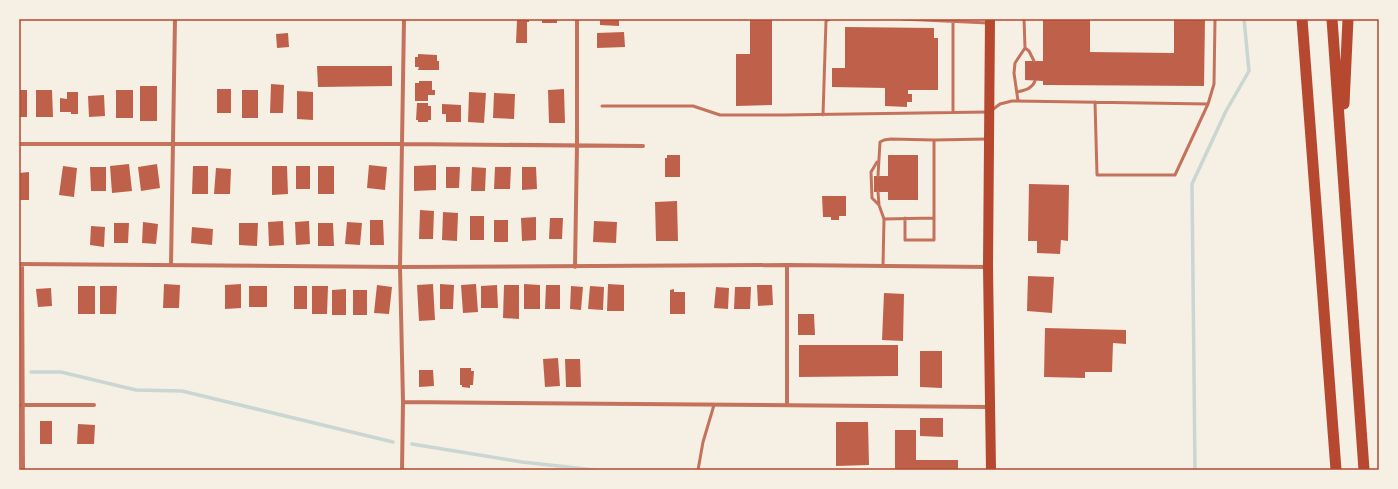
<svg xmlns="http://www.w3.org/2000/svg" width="1398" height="489" font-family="'PT Serif',serif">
<rect width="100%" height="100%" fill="#f6efe4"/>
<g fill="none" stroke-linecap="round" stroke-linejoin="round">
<path stroke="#c9d6d2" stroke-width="3.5" d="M31 372H61L136 390 182 391 393 442
M412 444 522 462 595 470
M1195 470 1192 184 1226 111 1249 71 1244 19"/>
</g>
<path fill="#bf614a" d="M520 19H529V22H527V43H516L517 20Z
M542 19H557V23H542Z
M600 19H619V26L600 25Z
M750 19H772V105L736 106V54H750Z
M1043 19H1090V52L1174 53V19H1205L1204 86 1043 85V81L1025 80V61H1043Z
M845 27 934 28V38H938V90H908V94H912V102H907V107L885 106V88L832 87V68H845Z
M624 32 625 47 597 48V33Z
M288 33 289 47 277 48 276 34Z
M418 54 437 55V61H439V70H418L419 67H415V57H418Z
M317 66H392V86L318 87Z
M419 81H432V90H435V95H428V101H415V83H419Z
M271 84 284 85 283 113H270Z
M140 86H157V121H140Z
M217 89H231V113H217Z
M564 89 565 123H549L548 90Z
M19 90H27V117H19Z
M36 90H52L53 117H36Z
M116 90H133V118H116Z
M242 90H258V118H242Z
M297 91 313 92V120L297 119Z
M67 92H78V114H71V112H60V98L67 99Z
M469 92 486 93 484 123 468 122Z
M494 93 515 94 514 119 493 118Z
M104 95 105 116 89 117 88 96Z
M417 103H428V106H431V120H428V122H418V120H416Z
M442 104 461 105V122H446V114H442Z
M667 155H680V177H665V158H667Z
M888 155H918V200H888V192H874V176H888Z
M129 164 132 191 112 193 110 166Z
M157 164 160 188 141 191 138 167Z
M369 165 387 167 385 190 367 188Z
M436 165V190L414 191V166Z
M63 166 77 168 74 197 59 195Z
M193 166H208V194H192Z
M272 166H287L288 194 272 195Z
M296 166H310V189H296Z
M318 166H334V194H318Z
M90 167H106V191H91Z
M446 167H460L459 188H446Z
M472 167 486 168 485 191H471Z
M495 167H511L510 189H494Z
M522 167H536L537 189 522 190Z
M216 168 231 169 230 194H214Z
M29 172V200H19V173Z
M1029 184 1069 185 1068 241 1061 240 1060 254 1037 253V241H1028Z
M822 196H846V216H839V220H831V217H823Z
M677 201 678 241H656L655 202Z
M420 210 434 211 433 239H419Z
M443 212 458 213 457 241 442 240Z
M470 216H484V240H470Z
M536 217V240L522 241 521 218Z
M550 218H563L562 239H549Z
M370 220H383L384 245H370Z
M494 220H508V242H494Z
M283 221 284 245 269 246 268 222Z
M309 221 310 244 296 245 295 222Z
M594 221 617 222 616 243 593 242Z
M143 222 158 224 156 244 142 243Z
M347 222 362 223 360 245 345 244Z
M114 223H129L128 243H114Z
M239 223H258L257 246 239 245Z
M318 223H333L334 246H318Z
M91 226 105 227 104 247 90 245Z
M192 227 213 229 212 245 191 243Z
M1028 276 1054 277 1052 313 1027 311Z
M164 284 180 285 179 308H163Z
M241 284V308L225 309V285Z
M433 284 435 320 419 321 417 285Z
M440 284 454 285 453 309H440Z
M476 284 478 312 463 313 461 285Z
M524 284 540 285V309H524Z
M608 284 624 285V311H607Z
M377 285 392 287 389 314 374 313Z
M497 285 498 308H481V286Z
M504 285H519V319L503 318Z
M546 285H560V309H545Z
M757 285H772L773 305 758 306Z
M78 286H95V314H78Z
M100 286H117L116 314H100Z
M249 286H267V307H249Z
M294 286H307V309H294Z
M312 286H328L327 314H312Z
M571 286 583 287 581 310 570 309Z
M590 286 604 287 603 310 588 309Z
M716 287 729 288 728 309 714 308Z
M735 287H751L750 309H734Z
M51 288 52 306 38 307 36 289Z
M346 289V315H332V290Z
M674 289V292H685V314H670V290Z
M353 290H367V315H353Z
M884 293 904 294 903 341 882 340Z
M798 314H814L815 335H798Z
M1045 328 1126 330V344L1113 343 1112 372H1085V378L1044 377Z
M799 345H898V376L799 377Z
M920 351H942V388L920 387Z
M558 358 560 386 545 387 543 359Z
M565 359H580L581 387H566Z
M460 368H471V371H474L473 385H470V388L462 387V385H460Z
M419 370H433L434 386 419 387Z
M920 418H943V437L920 436Z
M40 421H52V444H40Z
M836 422H868L869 465 836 466Z
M78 424 95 425 94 444H77Z
M895 430H916V460H958V470H895Z"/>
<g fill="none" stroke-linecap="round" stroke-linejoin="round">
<path stroke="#c5725c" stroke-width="3" d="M902 19 988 23
M1025 48 1029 51 1034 61
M1017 92C1025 90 1032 89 1035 81
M1018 101 1014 73 1015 63 1025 48 1024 19
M1095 102 1097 175H1175L1208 104
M602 106H693L720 115H783L987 112
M992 110 1000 104 1012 101 1208 104 1214 84 1215 19
M953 112V21
M823 115 826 21 830 19
M877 162 871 172 872 198 879 205
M878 176 880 142 884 140 891 139 934 140
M878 192 879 205 884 219
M905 218V240H934V218
M883 266 884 219 934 218V140L987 139
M698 470 703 442 714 405"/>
<path stroke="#c5725c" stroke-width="4" d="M19 144H403L643 146
M19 264 400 267 787 265 988 267
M22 264 23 470
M171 265 175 19
M575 267 577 145V19
M403 402 989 407
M19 405H94
M787 405V265
M402 470 403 402 400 267 404 19"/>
<path stroke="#b5482f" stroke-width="10" d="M990 19 988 267 991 470"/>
<path stroke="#b5482f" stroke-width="11" d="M1302 19 1336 470
M1332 19 1364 470
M1344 104 1348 19"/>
</g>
<rect width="1398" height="489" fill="none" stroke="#f6efe4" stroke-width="40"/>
<rect x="20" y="20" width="1358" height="449" fill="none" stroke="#b5482f" stroke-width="1.5"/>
</svg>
